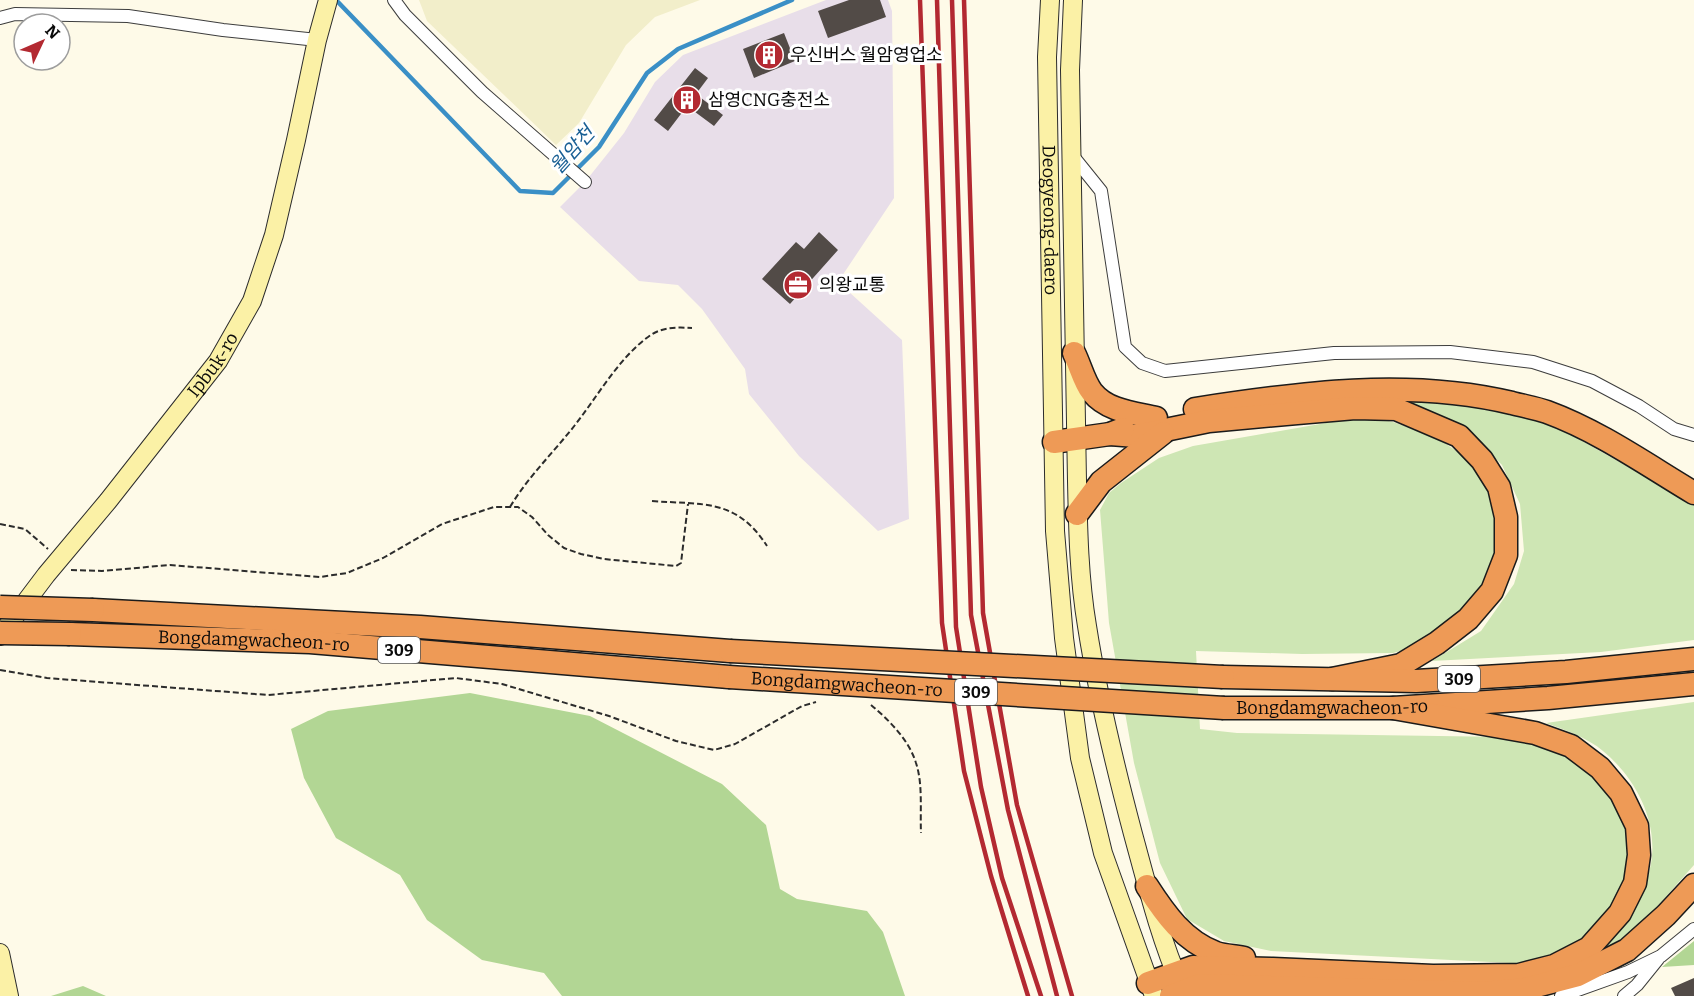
<svg xmlns="http://www.w3.org/2000/svg" width="1694" height="996" font-family="Bitter,'Noto Sans KR',serif">
<rect width="100%" height="100%" fill="#fefae8"/>
<path fill="#e8dee9" d="M826 0H888L892 11 894 198 838 282 902 340 909 519 878 531 799 456 749 394 745 369 702 309 678 285 639 281 560 207 585 182 624 133 655 82 683 55Z"/>
<path fill="#f2eeca" d="M419 0H700L655 17 626 45 579 123 556 145 427 21Z"/>
<path fill="#cee6b4" d="M1392 400 1482 405 1559 428 1694 504V640L1601 652 1432 661 1481 631 1514 584 1524 551 1520 504 1502 465 1473 436 1441 415Z
M1366 416 1393 422 1436 437 1465 457 1481 475 1493 497 1501 540 1477 600 1432 642 1393 653 1302 654 1196 651 1200 729 1237 733 1506 737 1554 748 1584 764 1616 799 1634 837 1627 891 1584 945 1531 964 1271 951 1224 941 1187 919 1160 863 1134 763 1109 623 1100 510 1109 493 1121 483 1159 458 1193 446Z
M1694 702V865L1639 927 1597 954C1608 939 1618 924 1628 908 1633 901 1640 894 1644 886 1666 838 1642 783 1603 751 1588 738 1565 730 1546 723Z"/>
<path fill="#b2d694" d="M470 693 590 716 722 784 766 825 780 889 797 899 867 911 883 932 905 996H562L544 973 482 960 427 920 400 875 336 838 304 778 291 729 328 711Z
M1694 941V965L1662 967Z
M83 986 106 996H51Z"/>
<g fill="none" stroke-linecap="round" stroke-linejoin="round">
<path stroke="#3a8fc6" stroke-width="4.5" d="M336 0 520 191 553 193 599 147 647 73 678 49 792 0"/>
</g>
<path fill="#524b47" d="M849 0H880L886 17 828 38 818 11Z
M784 33 795 61 754 78 743 49Z
M695 68 708 78 696 94 723 115 714 126 687 106 668 131 654 120Z
M819 232 838 250 790 304 762 279 796 242 804 249Z
M1694 978V996H1675L1671 988Z"/>
<g fill="none" stroke-linecap="round" stroke-linejoin="round">
<g stroke="#3d3d3d" stroke-width="14">
<path id="street" d="M394 0 405 15 482 92 585 182
M0 18 15 14 128 16 223 30 317 40
M1072 155 1101 191 1125 347 1142 363 1165 371 1334 353 1450 352 1533 362 1592 381 1639 406 1674 429 1694 435
M1561 996 1628 972 1661 956 1694 929
M1624 996 1637 985 1658 959"/>
</g>
<g stroke="#2c2c2c" stroke-width="20">
<g id="secondary">
<path id="s1" d="M1050 0 1047 57 1055 531 1064 638 1080 758 1103 853 1154 996"/>
<path d="M1073 0 1070 70 1077 481C1078 529 1079 579 1087 626 1098 697 1115 766 1133 834 1147 885 1160 938 1181 986"/>
<path id="s2" d="M0 636 46 575 108 501 218 361 252 301 274 235 296 140 317 40 328 0"/>
<path d="M0 953 9 996"/>
</g>
</g>
<g stroke="#1b1b1b" stroke-width="25">
<g id="highway">
<path d="M1074 353C1080 365 1084 382 1092 392 1107 411 1134 413 1156 418"/>
<path d="M1195 409C1298 393 1408 378 1512 403 1523 406 1536 408 1547 412 1599 431 1647 465 1694 493"/>
<path d="M1110 434 1136 436 1209 421 1297 413 1355 408 1396 409 1459 436 1482 460 1499 487 1506 517V555L1492 591 1468 619 1437 643 1401 665 1332 679"/>
<path d="M1054 442 1110 434 1123 429"/>
<path d="M1077 514 1101 482 1163 433"/>
<path d="M93 610 420 627 730 651"/>
<path id="s3" d="M70 634 310 642 729 677"/>
<path d="M1223 677 1416 681 1566 672 1694 659"/>
<path id="s4" d="M1224 708H1393L1548 698 1694 684"/>
<path d="M1147 886C1165 914 1184 941 1216 953 1225 956 1235 956 1244 958"/>
<path d="M1148 983 1193 967 1273 969 1433 976 1519 975 1554 966 1589 948 1620 913 1635 883 1639 855 1637 826 1621 793 1600 768 1571 746 1535 733 1393 708"/>
<path d="M1171 996 1200 985 1483 993 1525 989 1578 975 1627 950 1666 915 1694 885"/>
</g>
</g>
<path stroke="#2c2c2c" stroke-width="2" stroke-dasharray="6 3" stroke-linecap="butt" d="M652 501C703 505 736 498 767 546
M510 507C528 477 553 453 575 425 597 397 619 358 648 337 661 327 676 327 692 328
M0 524 25 529 48 549
M71 570 102 571 170 565 320 577 347 573 383 558 442 524 494 507H518L532 517 548 535 564 548 581 554 604 559 676 566 681 563 688 504
M0 670 47 678 268 695 456 678 502 684 609 716 676 741 714 750 735 744 802 706 816 702
M871 705C889 720 909 740 916 763 923 784 920 810 921 833"/>
<use href="#street" stroke="#fff" stroke-width="12"/>
<use href="#secondary" stroke="#fbf1a6" stroke-width="18"/>
<use href="#highway" stroke="#ee9a56" stroke-width="22"/>
<path stroke="#b32931" stroke-width="4.5" d="M920 0 942 623 964 771 991 876 1028 996
M937 0 956 627 981 787 1002 878 1041 996
M952 0 971 615 1008 810 1057 996
M964 0 983 613 1017 805 1072 996"/>
<g stroke="#1b1b1b" stroke-width="25" stroke-linecap="butt">
<g id="highway-bridge">
<path d="M0 607 93 610"/>
<path d="M0 633 70 634"/>
<path d="M730 651 1223 677"/>
<path id="s5" d="M729 677 1224 708"/>
</g>
</g>
<use href="#highway-bridge" stroke="#ee9a56" stroke-width="22"/>
</g>
<defs>
<g id="building-disc" transform="scale(1.5)"><circle r="9.5" fill="#b32931" stroke="#fff"/><path d="M-4-6H4V6H1V3H-1V6H-4ZM-2.5-4.3h1.7v1.8h-1.7ZM.8-4.3h1.7v1.8H.8ZM-2.5-1h1.7V.8h-1.7ZM.8-1h1.7V.8H.8Z" fill="#fff"/></g>
<g id="office-disc" transform="scale(1.5)"><circle r="9.5" fill="#b32931" stroke="#fff"/><path d="M-6-3h4V-5.5h4V-3h4V5H-6ZM-1-4.5V-3h2v-1.5ZM-6 0V1H6V0Z" fill="#fff"/></g>
</defs>
<g fill-rule="evenodd">
<use href="#building-disc" x="769" y="55"/>
<use href="#building-disc" x="687" y="100"/>
<use href="#office-disc" x="798" y="285"/>
</g>
<g text-anchor="middle" dominant-baseline="central" stroke-width="6" stroke-linejoin="round" paint-order="stroke">
<g fill="#fff" stroke="#545454" stroke-width="1.5">
<rect x="378" y="637" width="42" height="26" rx="4.5"/>
<rect x="1438" y="666" width="42" height="26" rx="4.5"/>
<rect x="955" y="679" width="42" height="26" rx="4.5"/>
</g>
<g font-size="16" font-weight="bold" fill="#0a0a0a">
<text x="399" y="650">309</text>
<text x="1459" y="679">309</text>
<text x="976" y="692">309</text>
</g>
<g font-size="18" fill="#0a0a0a" stroke="#fff" text-anchor="start">
<text x="790" y="55">우신버스 월암영업소</text>
<text x="708" y="100">삼영CNG충전소</text>
<text x="819" y="285">의왕교통</text>
</g>
<g font-size="18" fill="#0a0a0a" stroke="#fff">
<text stroke="none"><textPath href="#s1" startOffset="220">Deogyeong-daero</textPath></text>
<text stroke="none"><textPath href="#s2" startOffset="345">Ipbuk-ro</textPath></text>
<text stroke="none"><textPath href="#s3" startOffset="184">Bongdamgwacheon-ro</textPath></text>
<text stroke="none"><textPath href="#s5" startOffset="118">Bongdamgwacheon-ro</textPath></text>
<text stroke="none"><textPath href="#s4" startOffset="108">Bongdamgwacheon-ro</textPath></text>
</g>
<g font-size="20" font-style="italic" fill="#1a6095" stroke="#fff">
<text transform="translate(572 150) rotate(-48)">월암천</text>
</g>
</g>
<g transform="translate(42 42) rotate(46)"><circle r="28" fill="#ffffff" stroke="#9d9d9d" stroke-width="1.5"/>
<path d="M0-4.5L10 22L0 15L-10 22Z" fill="#b32931"/>
<text y="-9" font-size="16" font-weight="bold" text-anchor="middle" fill="#0a0a0a">N</text>
</g>
</svg>
